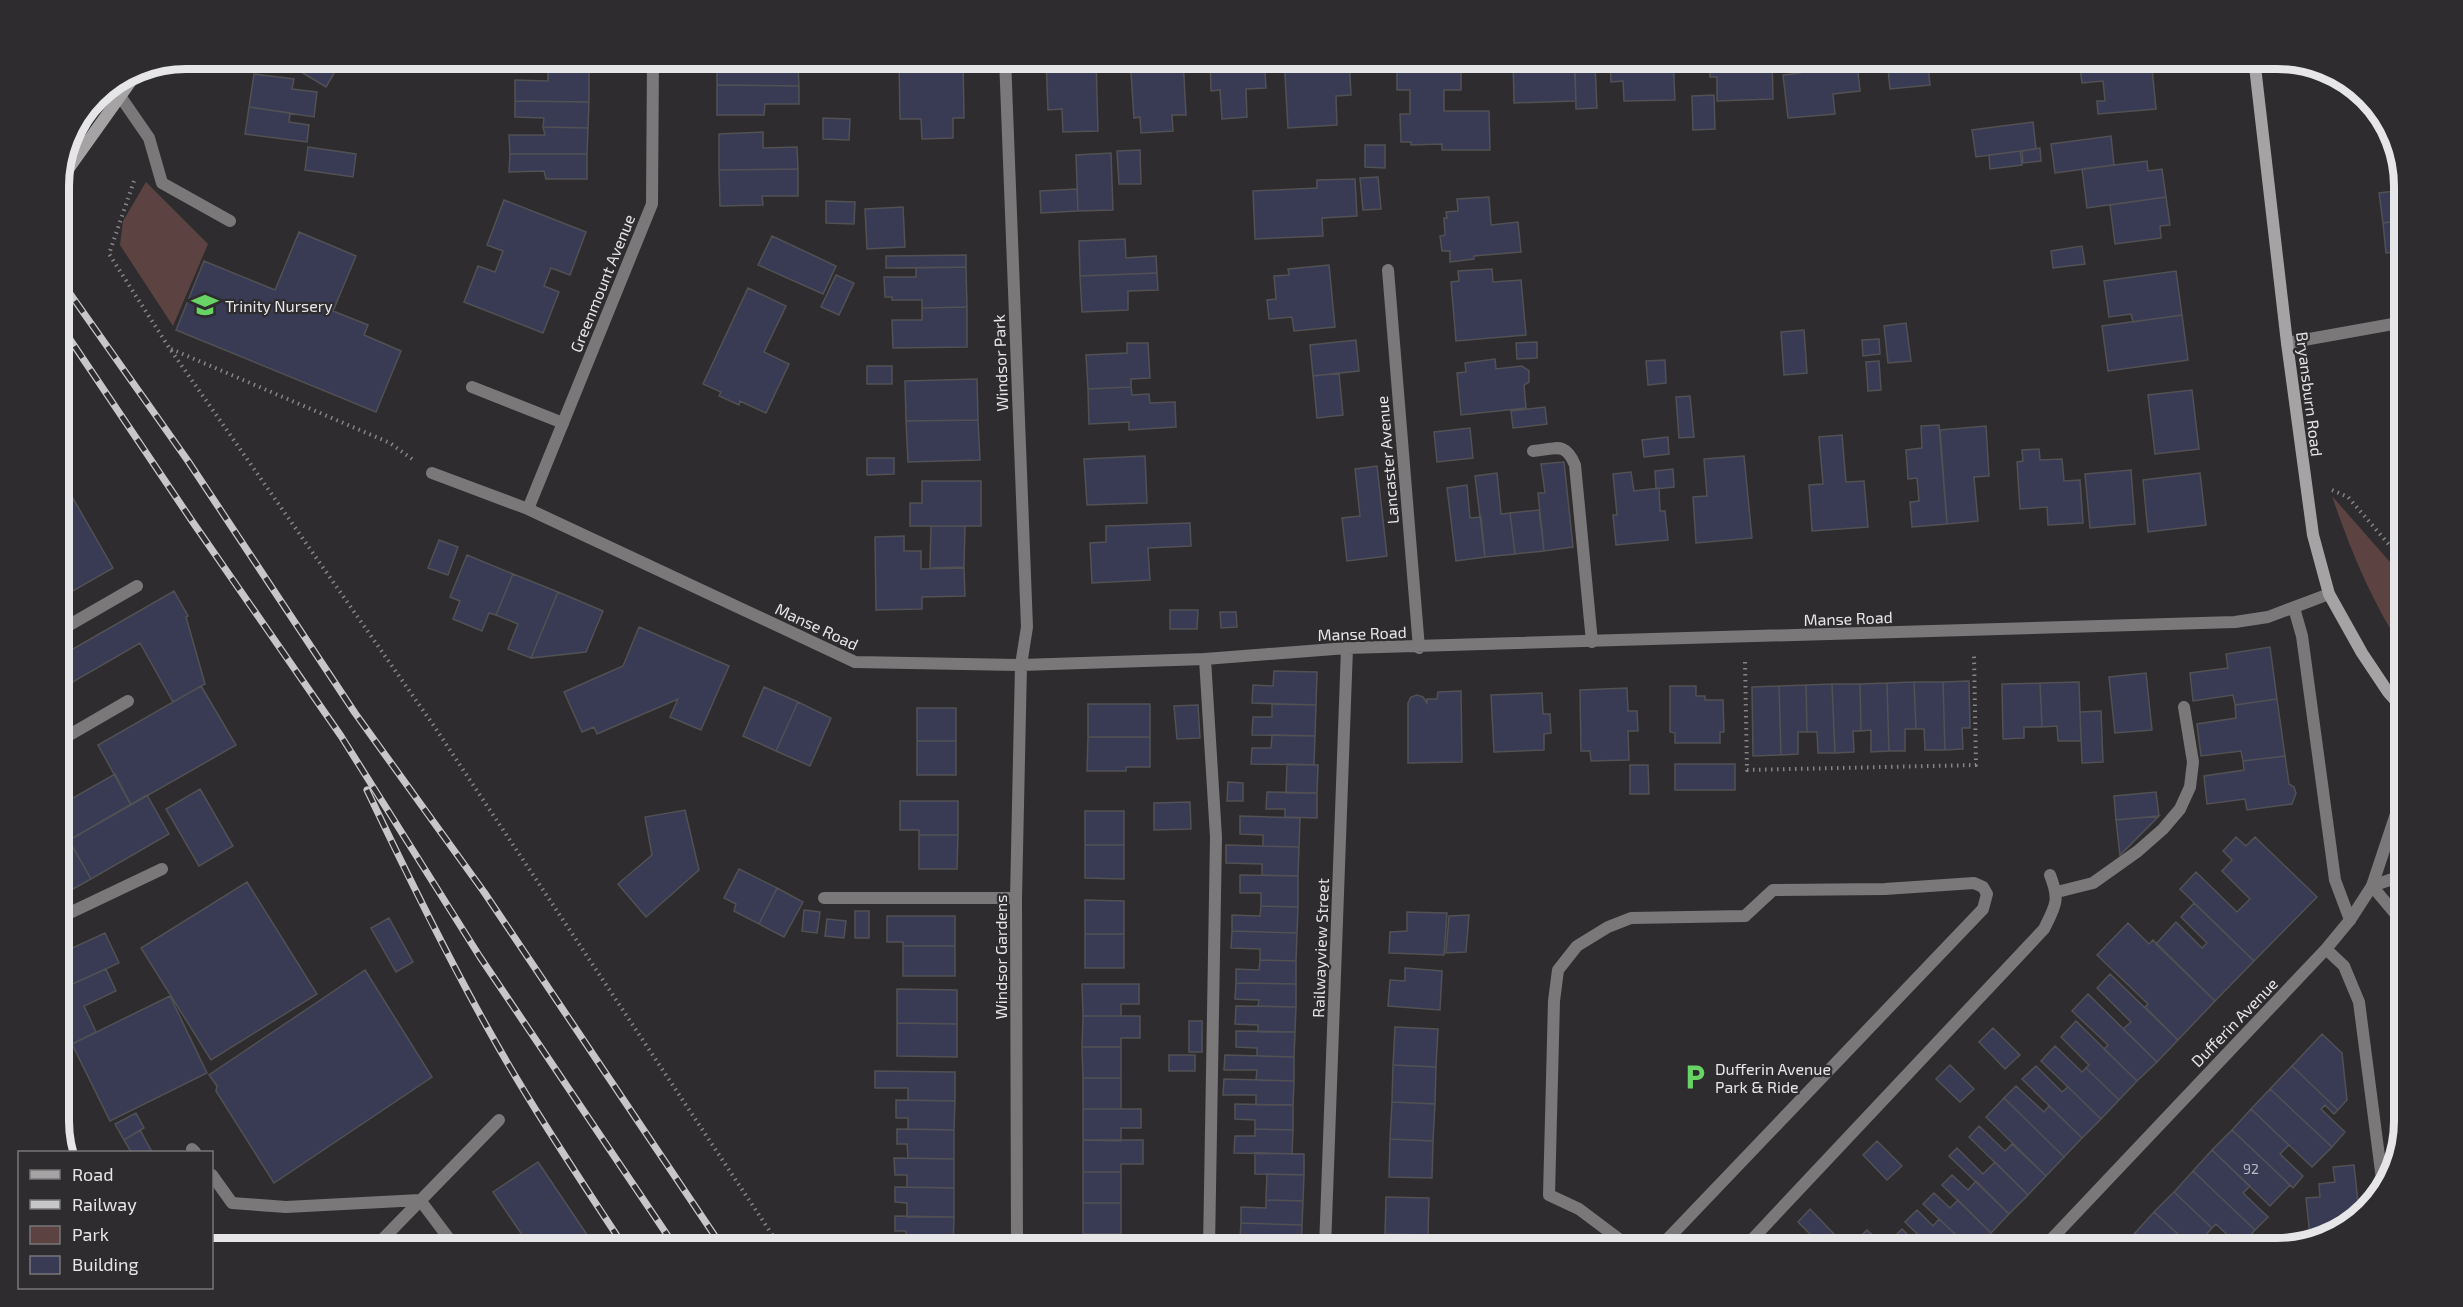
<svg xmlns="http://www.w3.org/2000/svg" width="2463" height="1307" font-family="'Exo 2',sans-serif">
<rect width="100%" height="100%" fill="#2e2c2f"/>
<path fill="#5c4342" d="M146 182 208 244 173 326 120 245 123 221Z
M2332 496 2404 578V651C2372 602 2351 552 2332 496Z"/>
<path fill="#393b55" stroke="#515154" stroke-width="1.5" d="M278 58H343L326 87Z
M519 58H589V72L548 70 549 63 519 61Z
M717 58H763V65H798L799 86 717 85Z
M963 58 964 118H953V138L922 139 921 119H900L899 59Z
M1046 58H1096L1098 131 1063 132 1062 109 1048 110Z
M1130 58H1183L1186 115H1172L1173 131 1141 133 1140 117 1134 118Z
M1210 58H1264L1266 88 1246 89 1247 117 1222 119 1220 90 1211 91Z
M1284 58H1349L1351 95 1336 96 1337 125 1288 128Z
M1397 58H1461V90H1444V111H1489L1490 150H1442V144L1411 145V142H1401L1400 114H1410V90H1397Z
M1513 58H1574L1576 101 1514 103Z
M1610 58H1673L1675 100 1624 101 1623 81 1611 82Z
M1710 58H1772L1773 99 1717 101V77H1710Z
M1799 58H1863L1864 71 1858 72 1860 91 1833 94 1835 114 1788 118 1783 75 1800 73Z
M1887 58H1948L1949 63 1928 65 1930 85 1890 89Z
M2096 58H2151L2156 109 2098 114 2097 101H2105L2103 81 2082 83 2079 60Z
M1595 65 1597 108 1576 109 1575 66Z
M548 70 589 72V102L515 101V80L548 81Z
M254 74 294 79 292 89 317 92 314 117 249 107Z
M717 85 799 86V104H765L764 115H717Z
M1714 95 1715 129 1693 130 1692 96Z
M515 101 589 102 588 128 543 127 544 118 515 117Z
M249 107 290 113 289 122 309 125 307 142 245 134Z
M823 118 850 119 849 140 823 139Z
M2033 122 2036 149 1976 157 1972 130Z
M543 127 588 128 587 154H510L509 135H545Z
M763 132V148L797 147 798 169 719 170V134Z
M2111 136 2114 165 2055 173 2051 144Z
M1365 145H1385V168L1365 167Z
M308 147 356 154 353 177 305 170Z
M2040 148 2041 161 2023 163 2022 151Z
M1140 150 1141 184H1119L1117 151Z
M2020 151 2022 165 1990 169 1989 155Z
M1111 153 1113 210 1078 211 1076 155Z
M510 154H587V179H546L544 171 509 172Z
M2147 161 2148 171 2162 169 2166 197 2087 208 2082 169Z
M798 169V196H762L763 205 720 206 719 170Z
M1378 177 1381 209 1363 210 1360 178Z
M1355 179 1357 216 1322 218 1323 236 1255 239 1253 191 1317 188V180Z
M1077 189 1078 211 1041 213 1040 191Z
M2404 190V220L2383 223 2379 193Z
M1489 197 1491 225 1518 222 1521 252 1474 256V259L1450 262V251H1442L1440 236 1445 235 1444 218H1447L1446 212 1458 211 1457 199Z
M2166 197 2170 225 2160 226 2161 238 2115 244 2110 205Z
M504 200 586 232 570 275 551 268 544 286 559 292 543 333 464 302 478 266 495 272 503 251 487 245Z
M826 201 855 202 854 224 826 223Z
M903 207 905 247 867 249 865 209Z
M2404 220V251L2386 253 2383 223Z
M299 232 356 256 333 311 368 325 364 335 401 351 376 412 176 330 204 261 275 290Z
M772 236 836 266 823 294 758 265Z
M1125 239 1126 258 1156 256 1157 273 1080 276 1079 241Z
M2082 246 2085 264 2053 268 2051 251Z
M966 255V267L886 268V256Z
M1329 265 1335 327 1294 331 1292 317 1269 319 1267 300 1276 299 1274 276 1289 275 1288 269Z
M966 267 967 307 922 308V300H892V297H885L884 277H916V268Z
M1492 269 1493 282 1521 280 1526 335 1456 341 1451 282 1459 281 1458 271Z
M2176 271 2182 315 2133 322 2131 314 2109 317 2104 281Z
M1157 273 1158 290 1128 291V310L1082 312 1080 276Z
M836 275 854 283 839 315 821 307Z
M748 288 786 306 764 352 789 364 766 413 740 401 739 405 719 396 721 392 703 384Z
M967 307V347L893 348 892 320H922V308Z
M2182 315 2188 360 2108 371 2102 326Z
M1906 323 1911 361 1888 363 1884 326Z
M1804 330 1807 373 1784 375 1781 332Z
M1879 339 1880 354 1863 356 1862 340Z
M1356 340 1359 371 1313 376 1310 345Z
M1537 342V358L1517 359 1516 343Z
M1127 343H1148L1150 378 1131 379V387L1088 389 1086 355 1127 353Z
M2404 353V375L2396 358Z
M1495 359 1496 369 1522 366 1529 371V382L1524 385 1526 408 1461 415 1457 373 1466 372 1465 363Z
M1665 360 1666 383 1648 385 1646 361Z
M1879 361 1881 390 1868 391 1866 362Z
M867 366H892V384H867Z
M1339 373 1343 415 1317 418 1313 376Z
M977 379 978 420 906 421 905 381Z
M1131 387 1132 395 1149 394 1150 403 1175 402 1176 427 1129 430V422L1089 424 1088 389Z
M2192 390 2199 449 2155 454 2148 395Z
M1690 396 1694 437 1679 438 1676 397Z
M1545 407 1547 424 1513 428 1511 411Z
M978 420 980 460 908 462 906 421Z
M1939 425 1947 524 1912 527 1910 502 1919 501 1917 478 1908 479 1906 450 1922 448 1921 426Z
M1986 426 1989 476 1974 477 1978 521 1947 524 1940 430Z
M1470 428 1473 458 1437 462 1434 432Z
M1842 435 1846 482 1864 481 1868 527 1812 531 1809 485 1823 484 1819 437Z
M1668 437 1669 454 1644 457 1642 440Z
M2039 449 2040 460 2062 459 2064 481 2080 480 2083 523 2048 525 2047 507 2020 509 2017 462 2023 461 2022 450Z
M1145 456 1147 503 1087 505 1084 459Z
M1744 456 1752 538 1696 543 1693 497 1707 496 1704 459Z
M867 458H894V474L867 475Z
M1564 462 1573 547 1544 551 1538 493H1545L1541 464Z
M1377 466 1387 556 1347 561 1342 518 1360 516 1355 469Z
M1673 469 1674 487 1656 489 1655 471Z
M2131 470 2135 524 2090 528 2085 474Z
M1631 472 1634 491 1659 488 1660 511H1665L1668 540 1616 545 1613 515H1617L1613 474Z
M1497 473 1501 514 1510 513 1515 554 1485 557 1475 476Z
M2200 473 2206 525 2148 532 2143 480Z
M59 474 113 568 59 599Z
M2404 480V502L2395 485Z
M922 481H981V526H910V503H922Z
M1467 485 1470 518 1481 517 1485 557 1456 561 1447 488Z
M1539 510 1544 551 1515 554 1510 513Z
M1190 523 1191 546 1148 548 1150 580 1092 583 1090 543 1106 542V526Z
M931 526H965L964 567 930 568Z
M904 536V551H921V569L964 568 965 596 922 597V609L876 610 875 537Z
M439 540 458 547 448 575 428 568Z
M467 555 513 574 496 615 489 613 482 631 453 619 460 601 450 597Z
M513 574 558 592 531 658 508 649 518 624 496 615Z
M174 591 188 616 186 617 205 684 173 702 140 643 59 690V657Z
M558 592 603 611 586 652 531 658Z
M1170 610H1198L1197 629H1170Z
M1220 612H1236L1237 627 1221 628Z
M639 627 729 666 701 730 670 717 678 699 597 734 594 727 582 732 564 692 623 666Z
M2270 647 2277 699 2235 705 2233 695 2193 701 2190 673 2228 668 2226 654Z
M1274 671 1317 672 1316 705 1252 703 1253 685 1273 686Z
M2146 673 2152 730 2115 733 2109 677Z
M1969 681 1970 728H1962L1963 749 1945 750 1943 682Z
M1914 682H1943L1945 750H1925L1924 729H1916Z
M1914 682 1916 729H1905V751H1889L1887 683Z
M2079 682 2081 741H2058L2057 726 2042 727 2040 683Z
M1887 683 1889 751 1871 752V730L1861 731 1860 684Z
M2040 683 2042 727H2024V738L2003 739 2002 684Z
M1832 684 1835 753H1818L1817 732H1807L1806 685Z
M1832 684H1860L1861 731H1853L1854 752 1835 753Z
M1806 685 1807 732H1798V754L1781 755 1779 686Z
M201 686 236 745 131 805 98 745Z
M1670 686H1696V696H1705V700H1723L1724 732H1720V743H1675V733L1670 732Z
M1779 686 1781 755 1753 756 1752 687Z
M764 687 798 702 776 751 743 736Z
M1627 688 1628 711H1637L1638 731H1628L1629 760 1591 761 1590 751H1581L1580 690Z
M1461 691 1462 762 1408 763V703L1411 697 1417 695 1423 697 1427 703V699H1437L1438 692Z
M1542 693 1543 714H1550L1551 733 1544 734V750L1494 752 1491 695Z
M2277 699 2285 756 2243 761 2241 751 2201 756 2197 724 2236 718 2235 705Z
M798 702 831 718 810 766 776 751Z
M1088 704H1150V737H1088Z
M1272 704 1316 705 1315 736 1252 735 1253 717H1272Z
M1198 705 1200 738 1177 739 1174 706Z
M917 708H956V741H917Z
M2101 711 2103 762 2082 763 2080 712Z
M1272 735 1315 736 1314 765 1251 764 1252 748H1271Z
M1088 737H1150V767H1126V771H1087Z
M917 741H956V775H917Z
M2285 756 2289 784 2294 787 2296 793 2292 804 2247 810 2245 799 2207 804 2204 776 2244 770 2243 761Z
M1287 764 1318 765 1317 793H1286Z
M1675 764H1735V790H1675Z
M1630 765H1648L1649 794H1630Z
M115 774 131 805 59 846V806Z
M1228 782 1243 783V801H1227Z
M200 789 233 846 199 866 166 809Z
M1267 792 1317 793V818L1285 817V809H1266Z
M2156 792 2159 816 2116 820 2114 796Z
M147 795 169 834 91 879 69 840Z
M900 801H958V835H919V830H900Z
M1190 802 1191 829 1154 830V803Z
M685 810 699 870 646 917 618 884 652 855 645 817Z
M1085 811H1124V845H1085Z
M1240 816 1300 818 1299 847 1263 846V835L1240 834Z
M2159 816 2120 855 2116 820Z
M919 835H958L957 869H919Z
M2236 837 2246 846 2255 837 2317 897 2254 961 2180 889 2196 872 2237 912 2250 899 2222 871 2232 860 2223 851Z
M69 840 91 879 59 897V846Z
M1085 845H1124V879L1085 878Z
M1226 845 1299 847 1298 876 1262 875V864L1226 863Z
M739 869 777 888 759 924 734 911 736 904 724 898Z
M1240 875 1298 876V907L1261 906V893H1240Z
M247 882 317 994 211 1060 141 948Z
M777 888 803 902 784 937 759 924Z
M1085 900 1124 901V934H1085Z
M2194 903 2254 961 2215 1001 2156 944 2176 922 2202 948 2207 943 2181 917Z
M1261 906 1298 907 1297 933 1232 931V915L1260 916Z
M804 910 820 912 817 933 802 931Z
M855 911H869V938H855Z
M1407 912 1447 913 1444 955 1389 953 1390 932 1407 931Z
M1469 915 1466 952 1446 953 1449 916Z
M887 916H955V946H903V942H887Z
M389 918 413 962 396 972 371 928Z
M827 919 846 921 844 938 825 936Z
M2128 923 2149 944 2153 940 2215 1001 2178 1040 2145 1007 2148 1004 2097 955Z
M1232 931 1297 933 1296 961 1260 960V949L1231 948Z
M105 933 119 963 59 990V954Z
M1085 934H1124V968H1085Z
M903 946H955V976H903Z
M1260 960 1296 961V984L1236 983V969L1259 970Z
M1405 968 1442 971 1440 1010 1388 1006 1390 980 1405 981Z
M106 969 116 991 84 1006 96 1032 72 1044 59 1014V990Z
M365 970 432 1077 274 1183 216 1091 217 1086 209 1075Z
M2110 974 2178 1040 2157 1062 2123 1029 2131 1022 2097 988Z
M1236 983 1296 984V1007L1258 1006 1259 1000 1235 999Z
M1082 984H1139V1004H1121V1016H1083Z
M897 989 957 990V1024L897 1023Z
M2088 994 2157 1062 2137 1081 2104 1049 2108 1045 2072 1011Z
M170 996 207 1073 110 1121 72 1044Z
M1236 1006 1296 1007 1295 1032H1258V1025L1235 1024Z
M1083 1016H1140V1038H1121V1047H1082Z
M1189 1021H1202V1052H1189Z
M2076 1021 2137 1081 2119 1100 2086 1068 2089 1065 2061 1037Z
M897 1023 957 1024V1057L897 1056Z
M1395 1027 1438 1029 1436 1067 1393 1065Z
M1993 1028 2020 1055 2005 1069 1979 1042Z
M1236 1031 1295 1032 1294 1057 1257 1056V1048L1236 1047Z
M2322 1034 2342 1053 2347 1100 2338 1110 2292 1066Z
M2055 1046 2082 1072 2086 1068 2119 1100 2101 1119 2041 1061Z
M1082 1047H1121V1078H1083Z
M1169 1055H1195V1071H1169Z
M1225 1055 1294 1057V1081L1256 1080 1257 1070H1224Z
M1393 1065 1436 1067 1435 1104 1392 1102Z
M1950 1065 1974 1089 1960 1102 1936 1079Z
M2036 1066 2062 1092 2068 1087 2101 1119 2082 1138 2022 1079Z
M2292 1066 2338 1110 2334 1114 2325 1105 2321 1109 2345 1132 2332 1147 2270 1089Z
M875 1071 955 1072V1101L908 1100V1088H875Z
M1083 1078H1121V1109H1083Z
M1224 1079 1294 1081 1293 1105H1256V1095H1223Z
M2016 1086 2044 1112 2049 1106 2082 1138 2064 1157 2004 1098Z
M2270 1089 2332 1147 2312 1167 2251 1109Z
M2004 1098 2064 1157 2046 1176 1986 1117Z
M896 1100 955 1101 954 1130 908 1129V1118H896Z
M1392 1102 1435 1104 1433 1141 1390 1139Z
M1235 1104 1293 1105V1130L1255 1129V1120L1235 1119Z
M1083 1109H1141V1128H1121V1141L1083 1140Z
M2251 1109 2289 1145 2280 1154 2303 1176 2293 1188 2232 1130Z
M136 1113 144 1128 124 1140 115 1124Z
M1979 1126 2005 1151 2012 1144 2046 1176 2028 1195 1969 1137Z
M897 1129 954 1130V1159L908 1158 907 1144H897Z
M1255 1129 1293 1130 1292 1154 1234 1153 1235 1136H1255Z
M140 1130 151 1150 146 1152H131L124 1140Z
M2232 1130 2290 1185 2270 1206 2212 1150Z
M1390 1139 1433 1141 1432 1178 1389 1177Z
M1083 1140H1143V1164H1121V1172H1083Z
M1877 1141 1902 1166 1887 1180 1863 1155Z
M1957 1148 1983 1174 1995 1162 2028 1195 2009 1214 1949 1156Z
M2212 1150 2250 1186 2243 1193 2268 1217 2255 1230 2193 1171Z
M1255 1153 1304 1154V1175L1255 1174Z
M894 1158 954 1159V1188L907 1187V1175H895Z
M538 1162 596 1248H531L493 1192Z
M2354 1165 2359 1212 2341 1231 2325 1236H2310L2306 1198 2320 1197 2319 1184 2335 1182 2333 1167Z
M2193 1171 2255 1230 2240 1247 2216 1224 2212 1228 2174 1192Z
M1083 1172H1121V1203H1083Z
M1267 1174 1304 1175 1303 1201 1266 1200Z
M1952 1175 1968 1190 1976 1181 2009 1214 1991 1233 1942 1185Z
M895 1187 954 1188V1217H907V1203L895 1202Z
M2174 1192 2212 1228 2204 1237 2217 1248H2193L2154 1212Z
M1934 1193 1950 1208 1958 1200 1991 1233 1976 1248H1970L1923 1204Z
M1386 1197 1429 1198 1428 1235 1385 1234Z
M1266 1200 1303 1201 1302 1225 1241 1223V1207L1266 1208Z
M1083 1203H1121V1234H1083Z
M1810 1209 1835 1235 1823 1247 1798 1222Z
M1917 1210 1933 1226 1939 1219 1970 1248H1932L1905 1222Z
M2154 1212 2193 1248H2152L2135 1233Z
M895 1216 954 1217 953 1246 906 1245V1231H895Z
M1241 1223 1302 1225 1301 1244 1264 1243 1265 1237H1240Z
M1902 1229 1916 1243 1921 1238 1932 1248H1894L1888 1243Z
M1867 1230 1887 1248H1856L1852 1245Z
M2135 1233 2152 1248H2121Z
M1083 1234H1121V1248H1083Z
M1385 1234 1428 1235V1248H1384Z
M1264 1243 1301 1244V1248H1264Z"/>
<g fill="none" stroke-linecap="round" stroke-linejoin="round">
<path stroke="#858486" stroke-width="4" stroke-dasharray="1.5 4.5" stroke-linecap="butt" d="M134 181 109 254 170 349 434 726 781 1248
M171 349 390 443 412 459
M2332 490 2348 497 2404 562
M1745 662 1747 770 1976 765 1974 656"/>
<path stroke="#7a7879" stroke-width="12" d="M120 96 149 138 162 183 230 221
M2287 343 2404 322
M472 387 563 423
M1533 451C1556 449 1565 441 1575 465L1592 642
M2294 608 2302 636 2335 880 2350 920
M59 631 137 586
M1205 659 1216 837 1209 1248
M59 741 128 701
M2372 886 2404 875
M2057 892 2093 883 2138 851 2163 829 2180 809 2190 787 2193 762 2184 707
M824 898H1016
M59 918 162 869
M192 1149 195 1152
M212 1175 232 1203 286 1207 420 1200 456 1248
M2055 1236 2067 1248
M374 1248 499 1120
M1631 1248 1579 1209 1549 1195 1554 1001 1558 970 1577 946 1608 927 1631 918 1745 916 1773 890 1885 889 1974 883 1983 887 1987 894 1983 909 1659 1248
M1744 1248 2044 929C2056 905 2060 900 2050 875"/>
<path stroke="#7a7879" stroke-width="12" d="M1005 58 1027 627 1021 665 1016 898 1017 1248
M1388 270 1419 648
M432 473 528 509 855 662 1021 665 1205 659 1347 648 2235 622 2268 617 2329 594
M528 509 652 204 653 58
M2372 886 2404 924
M2326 949 2344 966 2359 1002 2383 1187
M1325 1248 1347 648
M2043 1248 2326 949 2350 920 2372 886 2404 790"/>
<path stroke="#a6a3a5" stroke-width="12" d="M2254 58 2287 343 2313 535 2329 594 2362 653 2388 692 2404 710
M59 182 141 67"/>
<g stroke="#c7c6c8" stroke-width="7">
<path id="rail" d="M59 278 188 461 355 713 484 892 723 1248
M59 323 192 521 341 736 480 957 676 1248
M367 790C405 870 444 950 487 1027 529 1103 578 1176 625 1248"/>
</g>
<use href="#rail" stroke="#2e2c2f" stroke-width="4.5" stroke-dasharray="14" stroke-linecap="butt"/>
</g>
<defs>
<g id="school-bare" transform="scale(2.07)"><path d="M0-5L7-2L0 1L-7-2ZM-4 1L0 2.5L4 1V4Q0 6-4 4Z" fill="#68d465" stroke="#2e2c2f" stroke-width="2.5" paint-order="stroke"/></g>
<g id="parking-bare" transform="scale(2.07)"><path d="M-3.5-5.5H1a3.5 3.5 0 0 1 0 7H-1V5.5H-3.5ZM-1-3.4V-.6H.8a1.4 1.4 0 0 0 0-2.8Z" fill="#68d465" stroke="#2e2c2f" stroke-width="2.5" paint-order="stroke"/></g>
</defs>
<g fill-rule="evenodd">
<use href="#school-bare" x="205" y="305"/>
<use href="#parking-bare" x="1695" y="1077"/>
</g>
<g text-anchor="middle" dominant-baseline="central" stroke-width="4.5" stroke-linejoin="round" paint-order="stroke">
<g font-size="14" fill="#bbbac2">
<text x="2251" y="1168">92</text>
</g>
<g font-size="16" fill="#e6e5e7" stroke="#2e2c2f">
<text transform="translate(602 283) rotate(-68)">Greenmount Avenue</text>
<text transform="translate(1000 363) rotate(-92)">Windsor Park</text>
<text transform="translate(2310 394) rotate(83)">Bryansburn Road</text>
<text transform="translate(1387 460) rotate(-95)">Lancaster Avenue</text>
<text transform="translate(1848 618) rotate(-2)">Manse Road</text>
<text transform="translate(817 626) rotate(25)">Manse Road</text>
<text transform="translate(1362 633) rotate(-2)">Manse Road</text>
<text transform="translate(1320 948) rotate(-88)">Railwayview Street</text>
<text transform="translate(1000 957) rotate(-90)">Windsor Gardens</text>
<text transform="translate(2234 1022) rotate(-46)">Dufferin Avenue</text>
</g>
<g font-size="16" fill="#e6e5e7" stroke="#2e2c2f" text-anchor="start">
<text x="225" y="305">Trinity Nursery</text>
<text x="1715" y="1068">Dufferin Avenue<tspan x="1715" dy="18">Park &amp; Ride</tspan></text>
</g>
</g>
<path d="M0 0H2463V1307H0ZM186 69H2277A117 117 0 0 1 2394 186V1121A117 117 0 0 1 2277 1238H186A117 117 0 0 1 69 1121V186A117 117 0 0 1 186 69Z" fill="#2e2c2f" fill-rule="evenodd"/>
<path fill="none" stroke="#e6e5e7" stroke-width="8" d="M186 69H2277A117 117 0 0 1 2394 186V1121A117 117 0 0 1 2277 1238H186A117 117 0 0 1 69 1121V186A117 117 0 0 1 186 69Z"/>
<rect x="18" y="1151" width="195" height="138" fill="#2e2c2f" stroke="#787679" stroke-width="1.5"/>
<rect x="30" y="1170" width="30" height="9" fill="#a6a3a5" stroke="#787679" stroke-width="1.5"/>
<text x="72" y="1181" font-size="18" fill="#e6e5e7">Road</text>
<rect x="30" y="1200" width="30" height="9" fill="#c7c6c8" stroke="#787679" stroke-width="1.5"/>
<text x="72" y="1211" font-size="18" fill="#e6e5e7">Railway</text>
<rect x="30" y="1226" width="30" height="18" fill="#5c4342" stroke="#787679" stroke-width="1.5"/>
<text x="72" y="1241" font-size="18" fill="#e6e5e7">Park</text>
<rect x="30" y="1256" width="30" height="18" fill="#393b55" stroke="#787679" stroke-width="1.5"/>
<text x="72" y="1271" font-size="18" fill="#e6e5e7">Building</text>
</svg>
